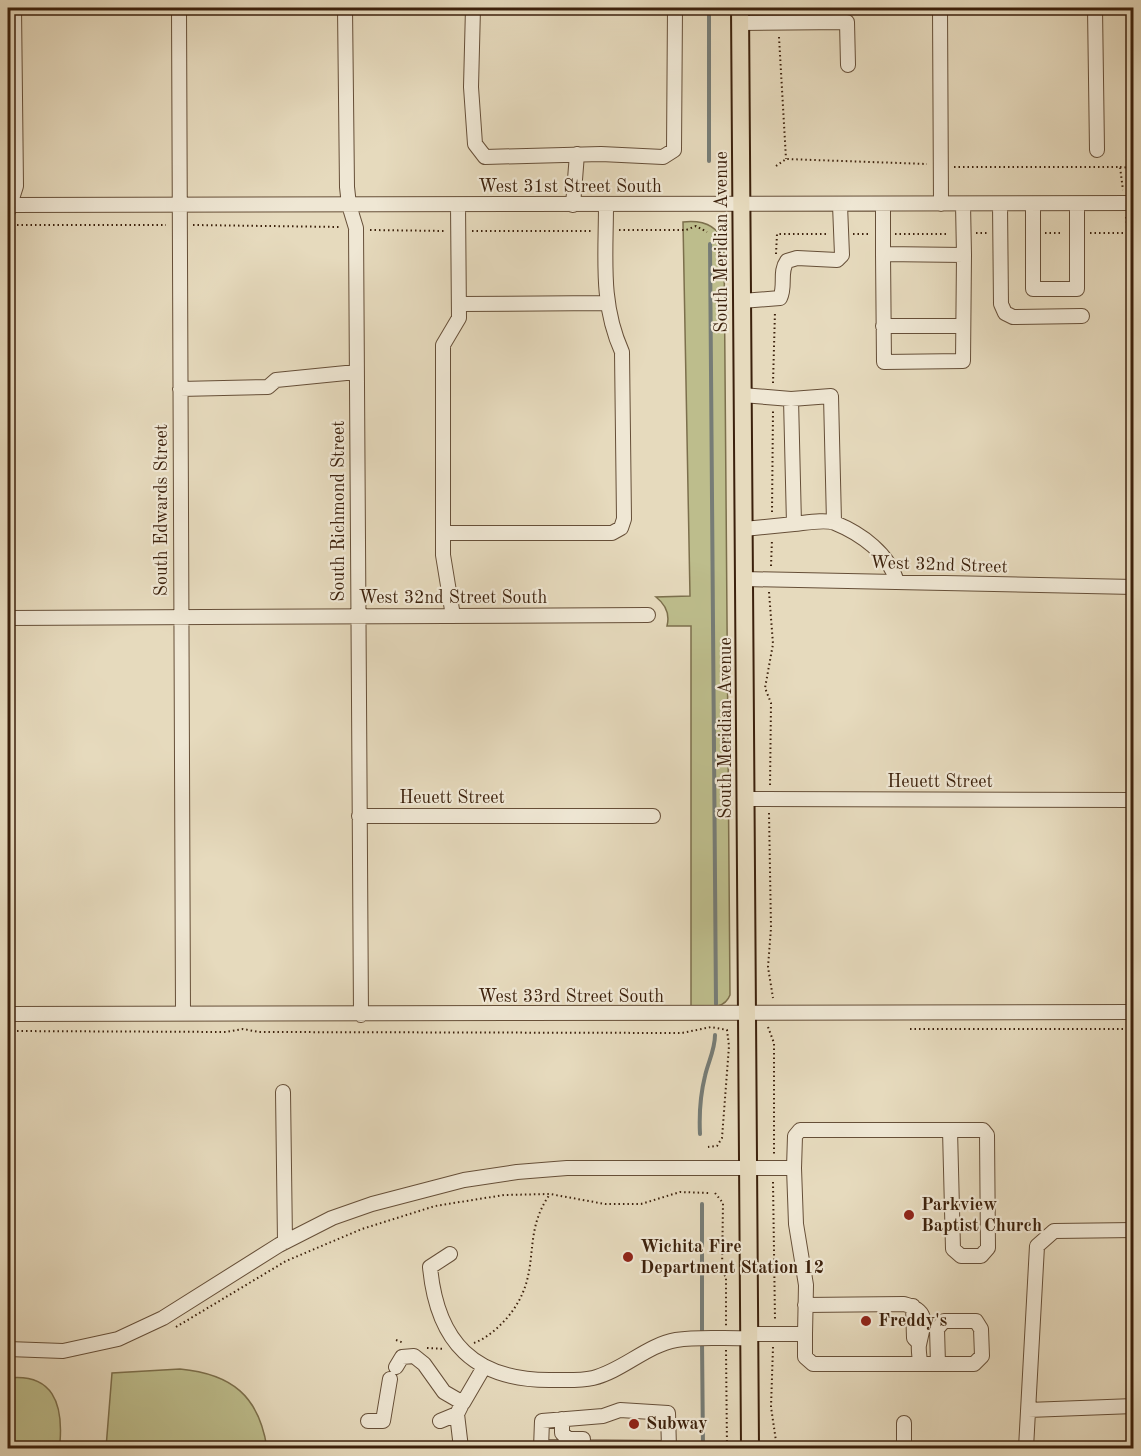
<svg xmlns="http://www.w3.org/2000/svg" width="1141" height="1456" font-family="'Old Standard TT',serif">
<rect width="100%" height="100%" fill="#e6dabd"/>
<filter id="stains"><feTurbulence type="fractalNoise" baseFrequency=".00333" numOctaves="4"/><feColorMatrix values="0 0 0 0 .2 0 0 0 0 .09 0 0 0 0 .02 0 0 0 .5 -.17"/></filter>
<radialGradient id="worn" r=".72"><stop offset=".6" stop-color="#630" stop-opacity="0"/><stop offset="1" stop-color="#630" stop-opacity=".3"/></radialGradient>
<path fill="#bdbd8c" stroke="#7c6f4c" stroke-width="1.5" d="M683 222C701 220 717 224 724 243L730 995C724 1011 706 1006 691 1006V626H667C670 614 665 604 656 597L690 596Z
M180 1369C232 1374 259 1396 267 1448H106L112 1373Z
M8 1378C53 1373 63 1404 60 1442L8 1445Z"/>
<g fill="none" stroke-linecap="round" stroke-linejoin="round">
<path stroke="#767c76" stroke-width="4" d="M709 161V8
M710 244 716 1004
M700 1134C699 1114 700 1096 705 1076 708 1062 715 1050 715 1035
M702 1204V1335
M702 1342 703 1448"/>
<g stroke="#664f38" stroke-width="16">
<path id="minor" d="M179 8 183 1013
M345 8 347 187 349 205 356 228 361 1015
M473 8 471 87 475 144 485 157 601 154 663 157 674 150 675 8
M940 8 941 204
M1095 8 1097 150
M740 23 847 22 848 65
M1000 204 1001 304 1005 313 1013 317 1082 316
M1033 204V289H1077V204
M8 205 1134 203
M573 205 577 154
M883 205V254L964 255 963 204
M8 211 16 186 14 8
M883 254 884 362 963 361 964 255
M742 301 780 298C786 286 779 272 787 261L797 258 837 260 842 255 840 205
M460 304 606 303
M883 326H963
M180 389 268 387 276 380 356 372
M742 395 791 399 794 524 744 529
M791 399 831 396 834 522
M794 524C805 523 825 519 835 523 862 534 889 554 897 582
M443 533H612L621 528 624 519 622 352C600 303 606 257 606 205
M744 579 1134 587
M453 616 443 555V345L459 318 458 205
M8 618 648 615
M746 799 1134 800
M359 816H653
M8 1014 1134 1012
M283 1092 285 1242
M794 1168 795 1136 800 1130H983L987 1135 988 1248 981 1256H961L953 1249 950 1130
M450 1254 430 1267C437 1342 474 1381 552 1380 565 1380 580 1381 593 1378 622 1371 647 1345 676 1340 700 1336 726 1339 750 1338
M805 1305 904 1304C931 1311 923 1324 919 1345 918 1350 920 1358 920 1364
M913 1306 914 1338 919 1343
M805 1334V1357L813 1364H974L982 1356 981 1329 976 1321H944L937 1329 938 1364
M8 1349 63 1351 118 1339 163 1318 279 1245 332 1218 372 1204 464 1180 517 1172 567 1168H794L796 1224 806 1285 805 1334H750
M396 1367 402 1357 414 1356 424 1364 444 1392 463 1403 484 1367
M1028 1410 1134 1406
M457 1414 461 1448
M562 1419V1433L568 1439H583
M368 1421H383L390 1379
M440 1421 457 1414 461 1406
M541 1447 669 1448
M541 1448 542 1421 603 1416 620 1410 668 1413 669 1448
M904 1448V1423
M1026 1448 1037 1246 1054 1231 1134 1230"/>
</g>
<g stroke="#3c210c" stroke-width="20">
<path id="major" d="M740 8 750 1448"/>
</g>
<path stroke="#3c210c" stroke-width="2" stroke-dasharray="1.5 3" stroke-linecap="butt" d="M779 37 786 159
M776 166 786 159 927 164
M954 167H1120L1123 190
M1120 167 1134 168
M1126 217 1128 232
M8 225H166
M193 225 340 227
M370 230 445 231
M619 230H686L696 226 707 232
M472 231H592
M976 233H988
M1045 233H1063
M1090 233H1134
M853 234H871
M895 234H949
M776 254 777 234H829
M773 383 775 311
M772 512 773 410
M771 566 772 539
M769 592 773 644 765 688 771 703 770 786
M769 813 771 928 768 967 773 998
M768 1027 774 1043V1155
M910 1029H1134
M8 1031 226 1032 243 1029 259 1032 682 1033 711 1027 727 1030 729 1046 722 1138 717 1146 708 1147
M773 1182 775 1320
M715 1193 723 1203 722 1272 726 1277V1326
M176 1327 286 1261 362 1229 435 1206 504 1195 550 1194 605 1204H641L680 1192 709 1193
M396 1340 404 1343
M474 1343C487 1338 498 1328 507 1318 545 1273 519 1238 550 1194
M773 1347 771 1407 777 1448
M427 1348 445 1349
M726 1350 727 1448"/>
<use href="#minor" stroke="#efe7d4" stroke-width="14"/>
<use href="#major" stroke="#e6dabd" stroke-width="16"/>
</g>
<g fill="#8f2418" stroke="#efe7d4" stroke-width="2">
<circle cx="909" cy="1215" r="6"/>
<circle cx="628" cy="1257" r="6"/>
<circle cx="866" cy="1321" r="6"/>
<circle cx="634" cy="1424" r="6"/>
</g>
<g text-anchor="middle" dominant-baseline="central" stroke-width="4.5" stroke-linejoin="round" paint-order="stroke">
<g font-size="18" fill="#3c210c" stroke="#efe7d4">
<text x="570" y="187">West 31st Street South</text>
<text transform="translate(722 242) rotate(-90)">South Meridian Avenue</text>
<text transform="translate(162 510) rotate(-90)">South Edwards Street</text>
<text transform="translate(339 511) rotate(-90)">South Richmond Street</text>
<text transform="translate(939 565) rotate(2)">West 32nd Street</text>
<text x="453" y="598">West 32nd Street South</text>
<text transform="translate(726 728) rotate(-90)">South Meridian Avenue</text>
<text x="940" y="782">Heuett Street</text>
<text x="452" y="798">Heuett Street</text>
<text x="571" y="997">West 33rd Street South</text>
</g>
<g font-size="18" font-weight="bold" fill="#3c210c" stroke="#efe7d4" text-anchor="start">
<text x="921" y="1205">Parkview<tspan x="921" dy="21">Baptist Church</tspan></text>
<text x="640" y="1247">Wichita Fire<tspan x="640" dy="21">Department Station 12</tspan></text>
<text x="878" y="1321">Freddy's</text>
<text x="646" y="1424">Subway</text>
</g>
</g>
<rect width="1141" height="1456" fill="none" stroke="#e6dabd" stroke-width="30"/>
<rect x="9" y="9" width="1123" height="1438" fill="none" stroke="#3c210c" stroke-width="3"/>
<rect x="15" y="15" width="1111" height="1426" fill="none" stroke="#3c210c" stroke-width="1.5"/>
<rect width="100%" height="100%" filter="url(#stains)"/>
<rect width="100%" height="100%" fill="url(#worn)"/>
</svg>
